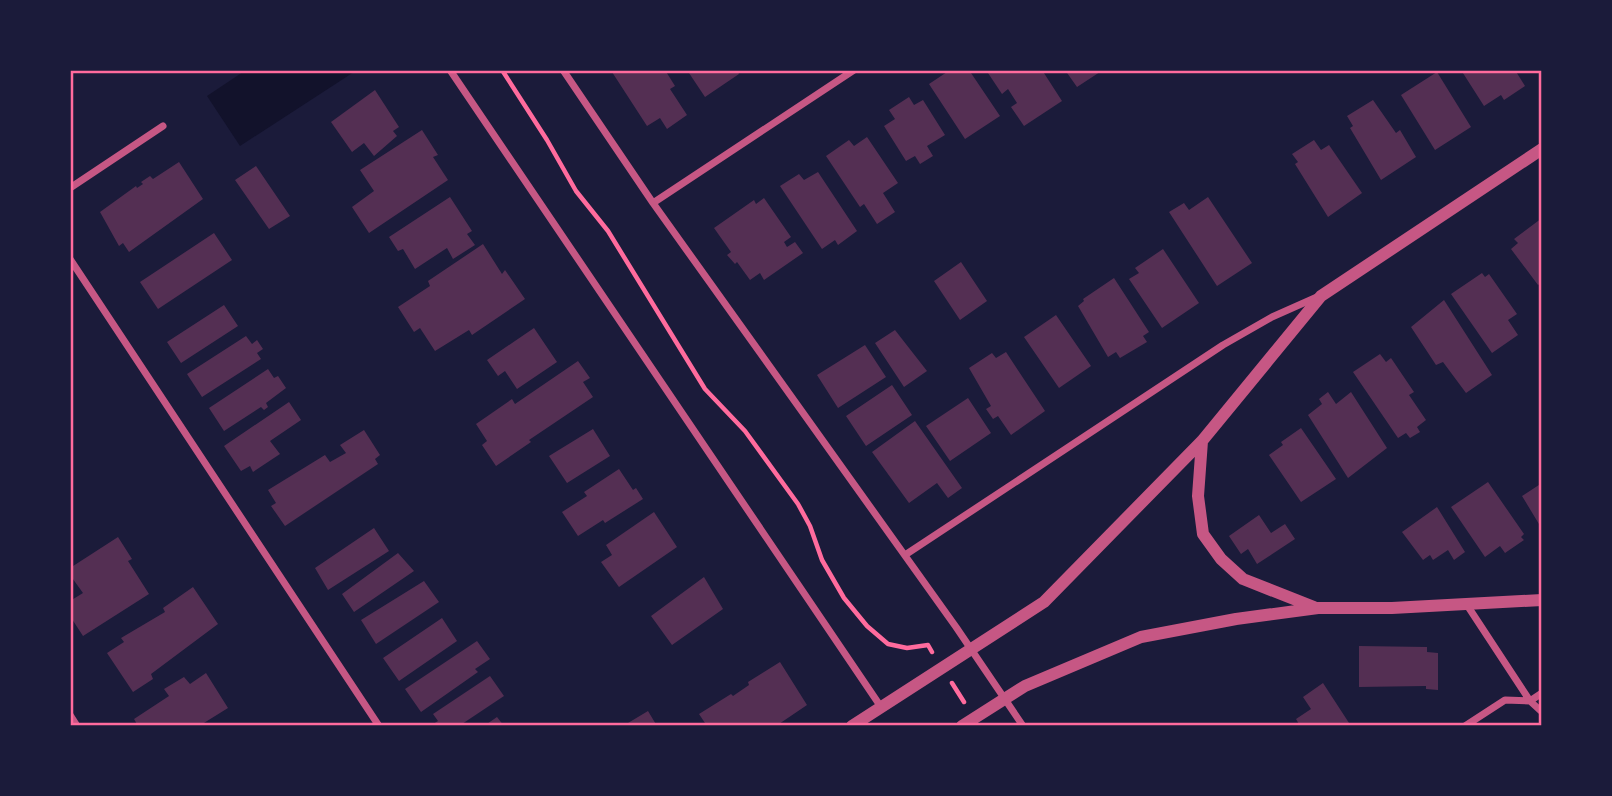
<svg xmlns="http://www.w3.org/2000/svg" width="1612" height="796" font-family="'Titillium Web',sans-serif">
<rect width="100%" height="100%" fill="#1b1b3a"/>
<path fill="#12122b" d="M246 70H357L240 146 207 96Z"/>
<path fill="#542f53" d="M616 70H665L675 86 670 89 687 115 667 129 660 118 647 126 612 72Z
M687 70H737L739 74 705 97Z
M950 70H969L1000 116 965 139 929 84Z
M986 70H1042L1062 101 1024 126 1011 107 1017 103 1008 89 1002 94Z
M1065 70H1103L1077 87Z
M1461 70H1515L1525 86 1504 100 1501 95 1484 106Z
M1437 72 1471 127 1435 150 1401 95Z
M375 90 399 127 393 131 397 136 374 156 364 143 352 152 331 122Z
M909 97 914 105 923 100 945 135 927 146 933 156 920 164 915 156 906 161 884 126 895 119 889 110Z
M1373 100 1396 133 1400 130 1416 157 1381 180 1350 128 1353 126 1347 116Z
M422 130 438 155 433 157 448 180 369 233 352 207 374 191 360 170Z
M867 137 898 183 883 193 895 212 877 224 864 204 860 207 826 156 849 140 854 146Z
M1314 140 1321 150 1329 145 1362 193 1328 217 1295 164 1298 162 1292 154Z
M179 162 203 199 129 252 123 243 119 246 100 212 136 186 137 188 143 184 141 182 150 176 153 179Z
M256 166 290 216 269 229 235 180Z
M818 172 857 231 838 245 835 240 822 249 780 186 799 174 804 180Z
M450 197 472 231 467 234 475 245 453 259 447 248 415 269 403 249 398 251 389 237Z
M1208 197 1252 263 1217 286 1169 212 1184 203 1189 210Z
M764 198 791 237 784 242 787 247 795 242 803 253 764 280 760 273 750 280 737 262 735 264 727 255 731 252 714 228 754 200 756 204Z
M1542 218V282L1538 285 1511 249 1518 243 1514 239Z
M214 233 232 260 158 309 140 282Z
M483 244 502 274 505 270 525 299 472 335 469 330 435 351 420 328 414 332 398 307 430 286 428 281Z
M1163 249 1199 303 1162 328 1129 279 1139 273 1135 268Z
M961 262 987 301 960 320 934 281Z
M1482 273 1485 277 1489 274 1517 314 1508 320 1518 335 1492 353 1451 294Z
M1114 278 1149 332 1143 336 1147 342 1120 358 1116 352 1108 357 1078 306 1084 301 1083 299Z
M1444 300 1492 375 1466 393 1443 362 1436 365 1411 327Z
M224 305 238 326 181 363 167 342Z
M1056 315 1091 366 1059 388 1024 337Z
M534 328 557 362 517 389 505 371 498 376 487 360Z
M895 330 927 371 904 387 875 343Z
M246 336 252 344 257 340 263 349 257 353 261 359 202 397 187 374Z
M865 345 886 377 838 408 817 375Z
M1006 352 1045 411 1011 435 998 416 993 419 986 409 991 406 969 368 992 353 996 358Z
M1380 354 1386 362 1391 358 1414 392 1409 395 1426 420 1417 427 1420 432 1410 438 1406 433 1398 438 1353 372Z
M578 361 590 378 583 382 593 397 529 440 531 442 496 466 482 445 487 441 476 424 512 399 515 404Z
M268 369 274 378 278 376 286 388 266 403 268 407 264 410 261 407 224 431 209 408Z
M892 385 912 415 866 446 846 416Z
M1328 392 1336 404 1351 392 1387 448 1348 478 1308 415 1322 404 1319 399Z
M968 398 991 433 950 461 926 426Z
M289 402 301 420 270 441 280 454 253 472 250 466 241 471 224 446Z
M915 421 962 488 948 498 937 483 909 503 872 452Z
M1301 428 1336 479 1301 502 1269 455 1283 445 1281 442Z
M593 429 610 456 567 483 549 456Z
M364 430 380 455 375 459 378 464 285 526 271 506 276 503 268 490 325 455 330 462 346 453 340 445Z
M619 469 633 490 636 488 643 499 605 523 603 520 578 536 562 512 587 496 584 492Z
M1488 482 1524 534 1521 537 1524 540 1505 553 1500 546 1485 557 1451 507Z
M1542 483V529L1522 496Z
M1437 507 1465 552 1454 560 1448 550 1433 560 1430 555 1423 560 1402 532Z
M654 512 677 547 619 587 601 562 612 555 606 545Z
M1259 515 1271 533 1285 524 1295 539 1257 564 1248 549 1241 554 1229 536Z
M374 528 389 551 328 590 315 568Z
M118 537 132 559 128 561 149 594 83 636 70 616V601L83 593 70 575V568Z
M398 553 414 571 354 612 342 594Z
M704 577 723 609 672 645 651 616Z
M424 581 439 602 376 644 361 620Z
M193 587 218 624 151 674 153 679 133 692 107 653 124 642 121 638 165 612 163 608Z
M442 618 457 641 399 681 383 658Z
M477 641 490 659 475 669 478 672 421 712 405 689Z
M1359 646 1427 647V652L1438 653V690L1426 689V686L1359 687Z
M780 662 807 705 776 726 773 723 767 726H707L699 714 731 694 733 696 749 685 748 682Z
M206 673 228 708 199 726H138L134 719 169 696 164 689 184 677 190 684Z
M490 676 504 696 459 726H430L438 721 433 714Z
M1323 683 1351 726H1300L1296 719 1311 709 1303 697Z
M648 711 657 726H623Z
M497 717 504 726H484Z"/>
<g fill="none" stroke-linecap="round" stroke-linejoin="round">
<path stroke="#ff6b9d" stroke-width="4.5" d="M502 70 547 140 576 191 608 231 705 389 745 431 798 504 810 526 822 560 844 598 867 626 888 644 907 648 928 645 932 652
M952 683 964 702"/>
<path stroke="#c65784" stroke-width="7" d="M450 70 881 707
M563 70 653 203 956 627 1023 726
M70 188 163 126
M653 203 854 70
M70 259 379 726
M905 555 1223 345 1272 317 1317 297
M1467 605 1530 701 1542 712
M70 715 77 726
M1465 726 1505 700 1530 701 1542 693"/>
<path stroke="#c65784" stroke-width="12" d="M1202 441 1198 496 1203 534 1221 559 1243 579 1314 607
M852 726 1044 602 1202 441 1321 296 1542 149
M962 726 1025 686 1141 637 1236 619 1318 608H1392L1542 600"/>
</g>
<rect width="1612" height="796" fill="none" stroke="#1b1b3a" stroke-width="144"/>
<rect x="72" y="72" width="1468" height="652" fill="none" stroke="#ff6b9d" stroke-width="2.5"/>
</svg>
